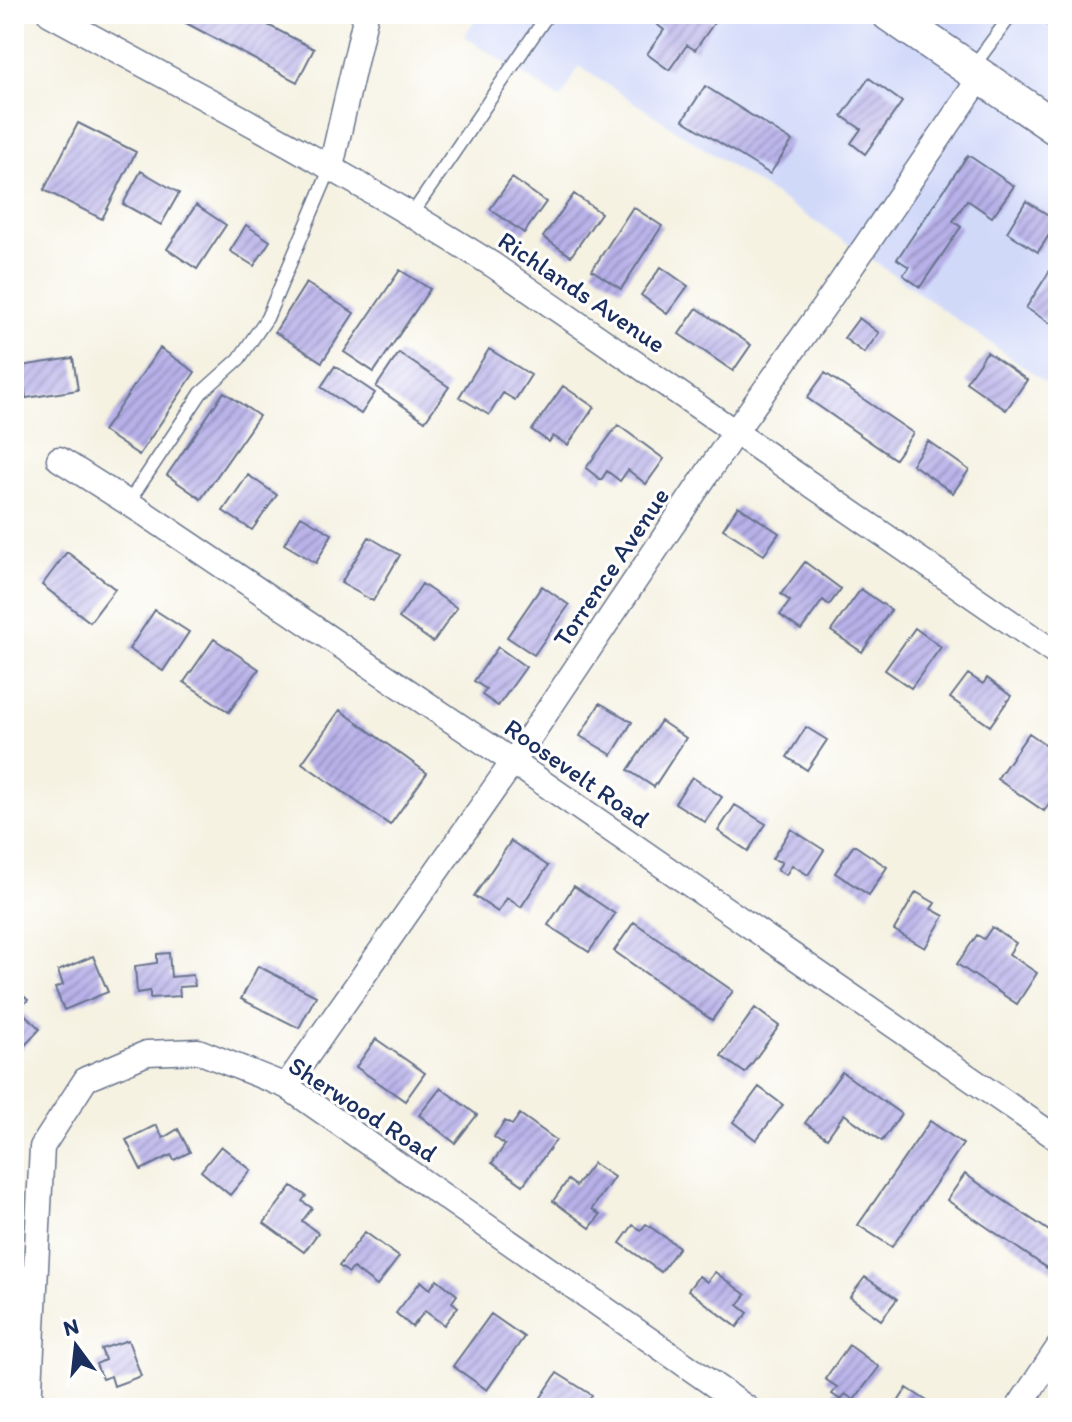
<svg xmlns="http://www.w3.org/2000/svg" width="1072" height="1422" font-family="Itim,sans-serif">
<defs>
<pattern id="building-hatch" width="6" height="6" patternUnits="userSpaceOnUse" patternTransform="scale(2)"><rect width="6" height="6" fill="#b8b1e9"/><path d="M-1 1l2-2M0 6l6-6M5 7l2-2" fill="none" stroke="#9590c0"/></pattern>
</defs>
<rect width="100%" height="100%" fill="#fff"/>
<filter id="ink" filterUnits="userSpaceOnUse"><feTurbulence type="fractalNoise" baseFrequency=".0125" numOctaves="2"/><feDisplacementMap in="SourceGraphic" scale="16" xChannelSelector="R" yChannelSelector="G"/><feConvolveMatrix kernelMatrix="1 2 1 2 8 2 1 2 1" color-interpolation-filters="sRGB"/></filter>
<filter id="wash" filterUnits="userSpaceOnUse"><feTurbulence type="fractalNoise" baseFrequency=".006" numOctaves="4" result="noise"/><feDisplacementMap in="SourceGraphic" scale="32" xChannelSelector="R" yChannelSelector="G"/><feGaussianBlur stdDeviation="1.8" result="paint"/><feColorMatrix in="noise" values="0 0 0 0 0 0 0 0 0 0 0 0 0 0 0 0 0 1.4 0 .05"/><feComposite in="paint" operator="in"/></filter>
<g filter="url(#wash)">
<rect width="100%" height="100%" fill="#f5f2e2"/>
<path fill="#d1d9f9" d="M479 14H1058V391L861 252 579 66 561 99 464 36Z"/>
<g id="blocks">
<path fill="url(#building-hatch)" d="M169 14H247L314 49 297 82Z
M659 14H702L714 23 695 50 687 45 669 70 647 54 664 30 654 22Z
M869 78 902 102 865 154 851 143 861 129 842 116Z
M705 86 792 141 770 174 683 120Z
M78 123 136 152 102 219 44 190Z
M968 155 1014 186 992 217 967 200 953 221 961 227 920 287 903 275 909 267 897 259Z
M141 171 179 193 161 225 123 204Z
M512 178 546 202 524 233 490 209Z
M574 194 601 213 571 256 543 237Z
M1026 201 1058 221 1038 252 1007 232Z
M196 205 226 225 197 269 167 249Z
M633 207 662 226 621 289 592 270Z
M246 225 270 241 254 266 230 251Z
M1058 258V328L1026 308Z
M661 267 688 286 667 314 641 295Z
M400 270 430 289 374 372 344 352Z
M306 283 354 313 322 362 275 332Z
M697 308 751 345 733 371 679 334Z
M859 318 879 333 864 353 844 338Z
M160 348 195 372 139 455 103 431Z
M489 349 531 375 515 400 503 393 489 415 459 397Z
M987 352 1027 380 1006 410 966 382Z
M399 353 449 387 425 421 376 387Z
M73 358 78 390 26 398 21 366Z
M335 366 375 393 361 414 321 387Z
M825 373 913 433 895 459 807 398Z
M563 386 594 407 568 445 553 436 549 442 532 430Z
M224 392 259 416 201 499 167 475Z
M618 425 664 459 646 484 628 470 620 481 607 471 601 480 586 468Z
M928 441 969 470 953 493 912 464Z
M248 475 277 495 252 530 223 511Z
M738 506 779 533 764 555 723 529Z
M301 516 332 534 316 563 284 544Z
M369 537 400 555 373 601 341 583Z
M67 552 115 589 90 622 42 585Z
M805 562 841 589 829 605 823 600 801 630 780 615 790 601 781 594Z
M422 584 457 608 433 642 399 618Z
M542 586 569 605 534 655 507 637Z
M861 589 891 610 862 652 831 631Z
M155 610 189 632 163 671 129 649Z
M915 628 941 647 911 688 885 670Z
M214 639 259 669 229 712 184 682Z
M498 647 526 667 498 706 482 695 486 689 474 681Z
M968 674 983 684 987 678 1011 696 990 726 950 698Z
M600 703 632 722 612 755 580 736Z
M340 710 427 773 390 825 302 763Z
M661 721 686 738 654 787 628 770Z
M806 727 827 740 807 770 787 757Z
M1029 733 1058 753V791L1044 811 997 779Z
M692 777 722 797 705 822 675 803Z
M735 805 766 824 748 851 718 831Z
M791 829 824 850 808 875 792 865 786 875 777 870 782 862 772 859Z
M511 841 548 866 521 907 507 898 498 912 474 896Z
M854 845 887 867 869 895 835 873Z
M574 886 615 914 589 952 548 925Z
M916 892 935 903 931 909 944 916 925 948 894 930Z
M634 922 733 991 712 1020 614 951Z
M992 927 1016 943 1009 954 1037 973 1017 1004 957 964 977 935 984 939Z
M169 953 171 977 193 975 195 986 179 987 180 996 150 998V991L137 993 135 966 157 963V954Z
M93 956 108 992 64 1010 55 988 63 985 58 971Z
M258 966 316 996 299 1028 241 999Z
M14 987 28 1000 19 1009 40 1029 14 1057Z
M755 1008 779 1026 745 1073 721 1056Z
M376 1039 425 1073 405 1101 356 1067Z
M842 1072 901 1114 882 1141 844 1114 827 1138 805 1123Z
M759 1087 783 1105 756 1140 733 1122Z
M441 1088 477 1115 455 1143 419 1115Z
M520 1114 556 1140 523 1185 492 1163 505 1145 494 1137 505 1121 512 1125Z
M930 1121 963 1144 892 1247 858 1225Z
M156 1125 163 1138 178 1129 190 1152 174 1160 171 1155 141 1170 126 1140Z
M221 1146 251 1170 230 1195 201 1171Z
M593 1163 614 1177 592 1209 600 1215 590 1228 553 1201 568 1180 576 1186Z
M965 1174 1058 1237V1265L1053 1272 947 1200Z
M292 1186 306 1196 302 1201 312 1208 302 1221 318 1233 304 1252 264 1223Z
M646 1224 679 1247 661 1272 620 1243 633 1225 641 1230Z
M365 1232 399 1257 377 1286 353 1268 349 1273 339 1266Z
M715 1272 746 1295 738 1305 748 1313 737 1327 688 1290 699 1276 707 1282Z
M865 1277 897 1299 881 1320 850 1297Z
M437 1279 457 1295 452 1302 458 1307 444 1325 425 1311 412 1327 396 1313 421 1281 430 1289Z
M491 1314 524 1337 487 1390 453 1366Z
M128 1340 141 1376 114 1386 111 1376 102 1379 96 1364 105 1360 101 1349Z
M849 1345 879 1367 854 1400 845 1394 841 1400 832 1394 837 1387 825 1379Z
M557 1373 592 1395 584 1408H547L538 1402Z
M907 1388 938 1408H894Z"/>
</g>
</g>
<g filter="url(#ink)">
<use href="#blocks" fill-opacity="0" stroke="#67738c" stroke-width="2"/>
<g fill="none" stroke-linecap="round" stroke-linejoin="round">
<g stroke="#67738c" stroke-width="15">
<path id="service" d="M1042 14 1058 24
M972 68 1012 14
M412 214 548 14
M128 503 201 393 239 359 267 318 331 167"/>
</g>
<g stroke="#67738c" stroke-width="27">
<path id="minor" d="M50 14C199 95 349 174 493 265L1058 655
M331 167 366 14
M59 459 144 513 513 762 1058 1139
M286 1086 513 762 735 432 828 301 980 78
M29 1408 42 1147 86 1079 147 1053 198 1051 286 1086 747 1408
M1018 1408 1058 1348"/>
</g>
<g stroke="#67738c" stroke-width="37">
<path id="secondary" d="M889 14 1058 129"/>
</g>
<use href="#service" stroke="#fff" stroke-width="12"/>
<use href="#minor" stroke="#fff" stroke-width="24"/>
<use href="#secondary" stroke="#fff" stroke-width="34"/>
</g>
</g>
<g text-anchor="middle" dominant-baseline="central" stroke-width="6" stroke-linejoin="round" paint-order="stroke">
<g font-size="26" fill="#1b2f5e" stroke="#fff">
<text transform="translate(582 292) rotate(34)">Richlands Avenue</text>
<text transform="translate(611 567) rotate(-56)">Torrence Avenue</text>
<text transform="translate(577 773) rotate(35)">Roosevelt Road</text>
<text transform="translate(363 1109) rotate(33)">Sherwood Road</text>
</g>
</g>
<rect width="1072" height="1422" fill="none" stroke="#fff" stroke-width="48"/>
<g transform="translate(76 1346) rotate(345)" stroke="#ffffff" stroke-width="6" paint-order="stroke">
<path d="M0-6L14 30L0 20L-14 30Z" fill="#1b2f5e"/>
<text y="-12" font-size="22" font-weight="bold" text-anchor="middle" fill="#1b2f5e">N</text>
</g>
</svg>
